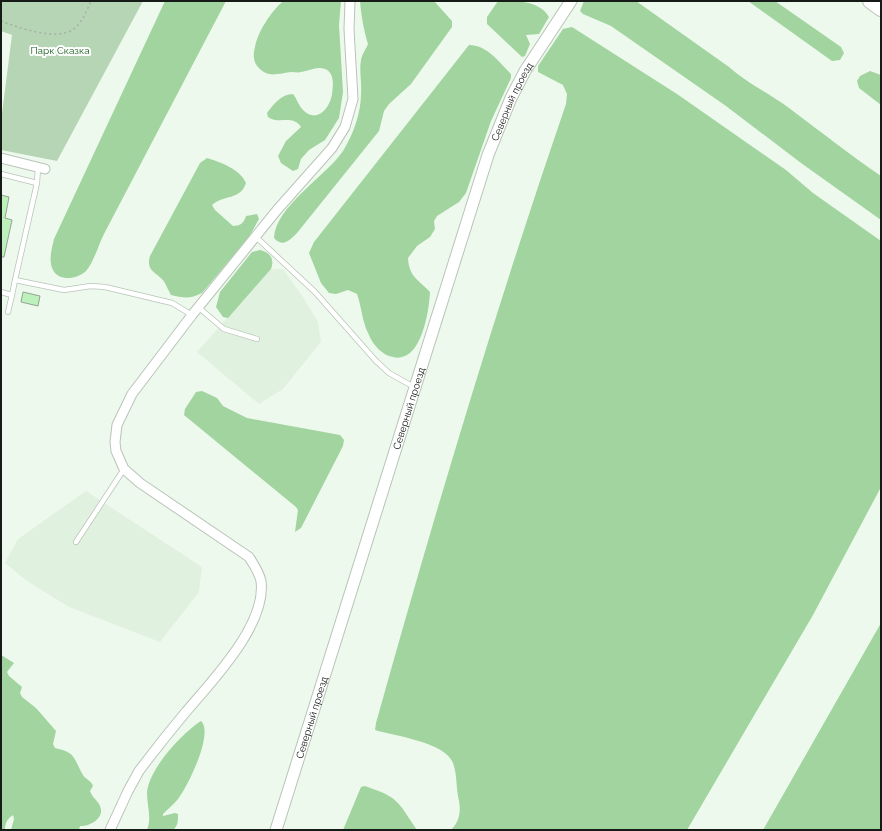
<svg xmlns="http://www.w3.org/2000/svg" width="882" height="831" font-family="Raleway,sans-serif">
<rect width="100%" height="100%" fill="#eef9ed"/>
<path fill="#e0f1df" d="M271 269H283L303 297 318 322 321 342 283 389 259 404 197 352Z
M86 491 202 567 199 592 160 642 69 607 27 581 5 563 18 539Z"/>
<path fill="#b6d5b5" d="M1 1H143L57 161 1 150V121L12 35 1 31Z"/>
<path fill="#a1d49f" d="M165 1H226L105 232C99 243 94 262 86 271 78 279 59 282 53 270 48 261 52 248 54 239Z
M283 1H341L339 25 343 92 339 118 325 140 309 150 301 159 298 169 293 171 281 163 278 156 286 141 301 127C292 114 279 125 268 117L267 113C274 104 281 94 293 94 297 99 299 106 303 110 317 124 330 108 332 94 333 86 335 73 325 69 317 66 309 71 301 72 299 73 295 72 292 72 279 73 268 79 258 67 253 61 253 55 255 47 258 31 271 12 283 1Z
M360 1H434L452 21V27L411 84 389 104 384 111 379 131 297 233C290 240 283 248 274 238 275 207 326 176 343 151 353 135 361 113 361 94 362 83 359 71 361 60 362 54 366 49 368 44 364 31 361 15 360 1Z
M498 1C516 1 539 0 549 17L539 34 526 35 530 44 525 56 522 57 487 24V17Z
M584 1H636L729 67C747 83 770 94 789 108 820 131 850 155 881 176V220L801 163 726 106 611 26 583 14 580 11Z
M748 1H775L841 47 844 53 840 60 832 61Z
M572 27 677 94 786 170 813 193 881 241V487L813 615 687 830H451C461 820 461 809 458 796 456 785 457 774 453 763 445 742 395 736 375 730L376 723C434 515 496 308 566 104L567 94 563 85 538 72V66L563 29Z
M469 45C487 45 498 61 511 74V78L491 121 466 193 459 202 437 216 434 221 435 229 430 237 417 246 408 258C409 277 418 279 430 292 429 312 421 364 393 357 382 355 373 345 369 335 362 322 362 308 357 294L348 290 336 294 329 293 321 283 309 253 314 242Z
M870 71 881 75V105L859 88 857 81 860 76Z
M207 158C220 162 240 169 246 183 240 201 224 194 212 205L215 210 233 226C240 226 244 223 246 216L257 214 259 219 249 237 202 293C190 299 184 298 171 295 168 290 166 284 163 280 154 271 146 270 150 256L200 163Z
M260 250C270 252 275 259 271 269L228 318 223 317 216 307 220 292 252 252Z
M202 391 217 398 223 406 247 418 340 435 344 440 343 446 301 528 295 532 298 510 296 507 184 415 185 409 196 392Z
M881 623V830H763Z
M1 655 14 663 7 672 9 676 22 687 20 693 22 697 36 708 56 731 53 744 55 748C77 753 73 758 83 775 86 780 91 780 93 786L90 791C92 797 96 799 99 804 107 817 90 827 80 826L79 830H11L14 819 13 815C7 819 5 823 5 830H1Z
M201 721C214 733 188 786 178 799 174 804 168 809 163 814V816L175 813 178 814C178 821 178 826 173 830H147C152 818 147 806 147 793 148 770 182 733 201 721Z
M365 786C400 798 397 801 417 830H343L361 787Z"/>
<path fill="#bdf1bb" stroke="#96a196" d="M1 195 9 197 5 218 12 220 4 257H1Z
M23 292 40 296 38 306 21 302Z"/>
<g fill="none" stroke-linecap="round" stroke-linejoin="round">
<g stroke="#b9c4b9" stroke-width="6">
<path id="service" d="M1 174 37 183 15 280
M37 183 38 167
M256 237 315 292 376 361 389 373 414 387
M1 292 12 295 15 280 64 290 91 286 105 287 172 303 192 315
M198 307 224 329 257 339
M8 312 12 295
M76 542 124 469"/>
</g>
<g stroke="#b9c4b9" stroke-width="11">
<path id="minor" d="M1 158 45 169
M110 830 128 791 139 771C154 751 169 732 185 713 211 682 267 625 261 581 259 572 254 565 249 557L140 483 124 469 116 451 115 442 117 425 132 394 192 315 277 210 332 148 345 127 353 99 349 29 350 1"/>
</g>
<g stroke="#b9c4b9" stroke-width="13">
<g id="tertiary">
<path id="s1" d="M276 830 488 155 511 98 525 71 571 1"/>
</g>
</g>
<g stroke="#b9c4b9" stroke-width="16">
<path id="primary" d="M870 1 881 9"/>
</g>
<path stroke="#a7afa6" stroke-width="1.5" stroke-dasharray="2 3" stroke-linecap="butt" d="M1 21C19 28 59 42 75 28 83 21 87 10 91 1"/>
<use href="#service" stroke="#fff" stroke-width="4.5"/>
<use href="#minor" stroke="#fff" stroke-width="9"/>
<use href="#tertiary" stroke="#fff" stroke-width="11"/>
<use href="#primary" stroke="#fff" stroke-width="14"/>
</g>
<g text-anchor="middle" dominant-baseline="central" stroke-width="4" stroke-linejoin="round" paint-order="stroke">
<g font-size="10" fill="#175d1b" stroke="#fff">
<text x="60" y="50">Парк Сказка</text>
</g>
<g font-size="10" fill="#171b17" stroke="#fff">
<text stroke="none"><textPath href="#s1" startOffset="766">Северный проезд</textPath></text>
<text stroke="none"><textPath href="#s1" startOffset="442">Северный проезд</textPath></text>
<text stroke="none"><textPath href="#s1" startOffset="118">Северный проезд</textPath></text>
</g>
</g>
<rect width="882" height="831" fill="none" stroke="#171b17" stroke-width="4"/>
</svg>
